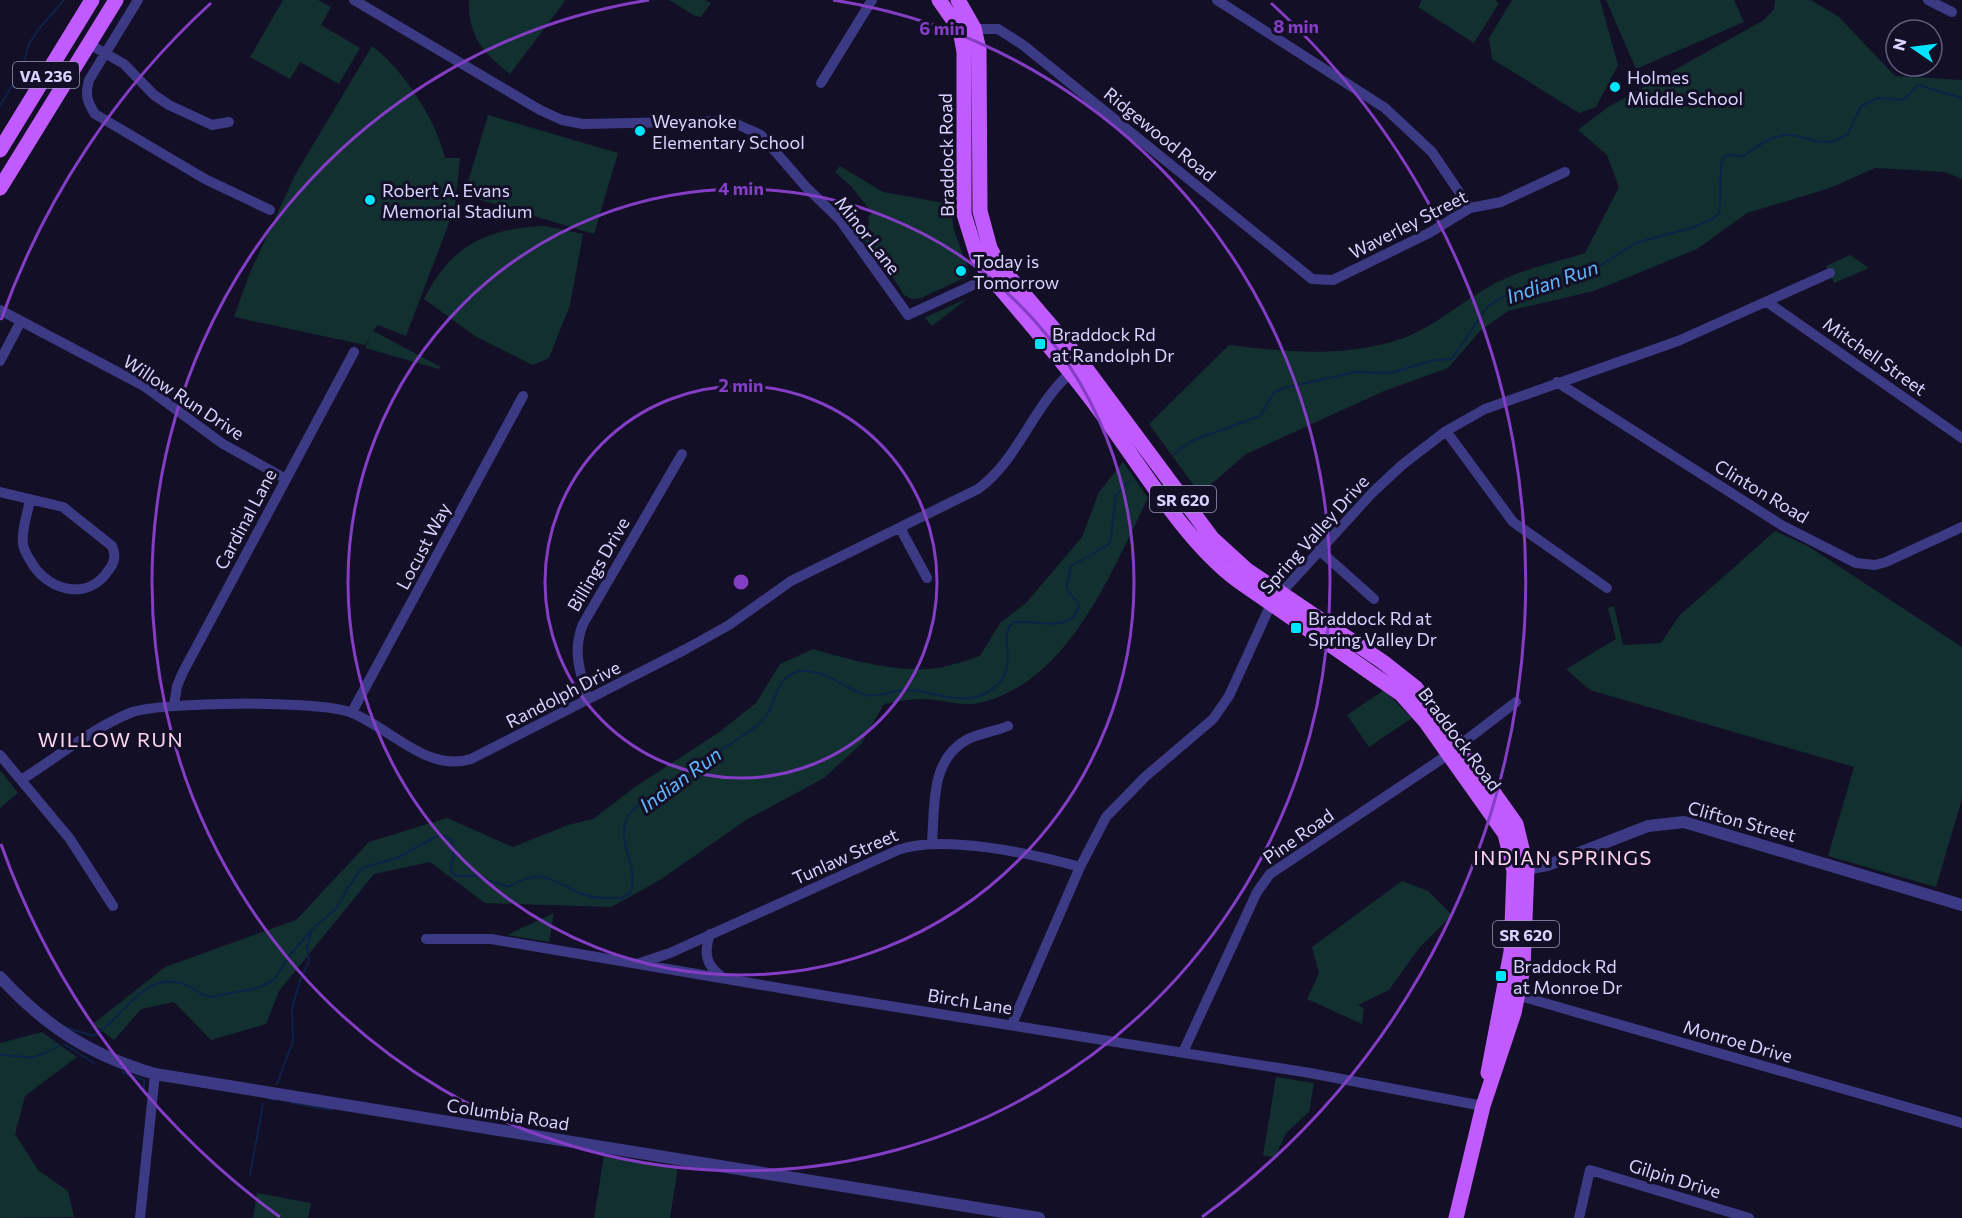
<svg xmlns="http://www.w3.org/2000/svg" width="1962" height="1218" font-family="Commissioner,sans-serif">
<rect width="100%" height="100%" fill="#130f26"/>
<path fill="#12302f" d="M283 0H318L331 7 321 25 360 48 339 84 300 62 290 79 250 57Z
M469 0H563L565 1 510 74C483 52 468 37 469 0Z
M669 0H705L711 3 701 17 695 16Z
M1422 0H1495L1499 3 1474 43 1418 7Z
M1512 0H1600L1618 65 1596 107 1579 113 1492 59 1489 38Z
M1606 0H1734L1744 22 1636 69Z
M1775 0H1811L1839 17 1895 76 1962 80V179L1945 172 1875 168 1830 188 1747 213 1697 249 1594 291 1508 311 1480 331 1448 368 1384 391 1246 454 1200 494 1149 424 1229 345C1284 352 1337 357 1391 342 1431 331 1456 305 1490 286 1518 270 1554 263 1585 253L1619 187 1607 155 1578 130 1608 107 1764 20 1774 9Z
M372 46C402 68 437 121 445 158H460L455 207 406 336 378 325 373 331 441 367 439 369 365 348 370 337 365 345 234 317 249 275 295 175Z
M488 115 618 153 594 234 464 195Z
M840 166 883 192 950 204 954 230 969 271 966 277 921 298 912 299 904 295 880 258 873 253 876 250 870 242 867 244 864 240 869 224 868 217 872 213 852 187 835 172Z
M545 226 583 234 570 305 549 358 533 365 475 336 424 299C450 246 487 228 545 226Z
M1850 255 1869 268 1834 283 1826 266Z
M968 298 932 326 925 318 926 317Z
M1123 462 1148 498C1111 572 1069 683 979 703 961 707 939 698 920 699 908 699 895 702 884 704L861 744 824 778 746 820 660 880 611 907 485 903 430 862 374 874 279 991 266 1024 211 1040 174 1002 141 1009 114 1040 93 1024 165 967 296 920 369 842 447 818 513 847 568 825 593 819 635 787 718 733 756 703 780 664 813 649C851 660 904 675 943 667 956 664 968 660 980 656L1000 623 1026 603 1082 537 1099 492Z
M1775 531 1808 546 1962 647V799L1936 887 1828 856 1854 767 1590 690 1566 669 1616 639 1608 608 1614 606 1623 645 1661 643 1679 616Z
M1384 690 1412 718 1369 747 1347 715Z
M1 771 18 793 0 808V772Z
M1402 881 1428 891 1452 915 1419 948 1389 990 1358 1005 1364 1008 1362 1024 1307 999 1319 973 1312 947Z
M554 913 549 942 507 935Z
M42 1032 77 1057 25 1096 15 1134 38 1170 68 1191 74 1217 0 1218V1043Z
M1276 1077 1314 1083 1309 1112 1286 1133 1275 1157 1263 1156Z
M604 1155 678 1167 670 1218H594Z
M257 1193 311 1203 308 1218H253Z"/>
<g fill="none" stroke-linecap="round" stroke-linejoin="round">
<path stroke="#0c2248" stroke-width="2" d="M0 106 23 67 28 46 37 31 64 0
M1173 455 1191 441 1260 416 1274 392 1284 388 1355 372 1390 373 1435 360 1452 359 1487 307 1504 296 1527 291 1569 271 1599 266 1636 243 1694 227 1712 219 1719 214 1720 206 1721 164 1723 158 1727 155 1744 156C1757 147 1769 136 1785 135 1810 134 1821 152 1848 134L1861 106 1878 98 1903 100 1918 85 1962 98
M65 1027 93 1036C122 1020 139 977 176 982 189 983 198 994 210 997L258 988 274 980 289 956 312 929 336 909 347 889 362 868 397 858 437 836H445L452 840 454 855 450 870 456 876H476L509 887C538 869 547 877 575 891 589 898 607 899 622 898L630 893C641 867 615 844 627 818 633 806 648 800 659 793 687 773 715 753 744 735 753 729 763 722 768 713 777 696 778 673 803 671 827 670 844 689 866 695 880 698 892 690 906 690 933 690 960 707 986 693 1026 670 995 640 1013 622 1033 619 1073 635 1079 605L1066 588 1071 566 1108 545 1111 539 1116 495 1129 482
M64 1044 94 1063
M0 1055C31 1056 29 1063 59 1046
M122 1072 144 1080V1092
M277 1084 293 1041 292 1008 300 981 309 961 307 947 311 932
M267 1098 275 1100
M291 1103 332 1110
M250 1175 263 1104"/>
<path stroke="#3d3a85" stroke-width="10" d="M138 0 89 80C85 94 87 102 95 114L205 179 270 210
M354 0 540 110 562 120 583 124 730 121 761 135 806 187 840 220 908 315 973 285 994 270
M1217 0 1385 108 1432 152 1470 208
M1928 0 1952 12
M968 29H998L1023 45 1312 279 1333 280 1429 233 1470 208 1501 202 1565 172
M89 44 124 64 154 95 169 105 212 125 229 122
M821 83 872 0
M1767 302 1962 438
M0 310 144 386 223 444 286 479
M0 361 21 321
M1557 382 1783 526 1856 563 1875 565 1886 562 1962 527
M1446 431 1513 522 1607 588
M0 492 63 507 112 546C116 556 115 562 108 571 88 600 51 592 33 565 29 558 24 552 23 544 21 530 28 513 30 499
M900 528 927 578
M1319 550 1374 599
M588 699C580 672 572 651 583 624L682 454
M174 705 177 686 183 672 354 352
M352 712 523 396
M0 755 70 839 113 906
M21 780C56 758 91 729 130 713 160 701 322 700 352 713 390 728 428 773 471 759L686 649 729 625 791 581 978 489C1019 460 1034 402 1074 370
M932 842C935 805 930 759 968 739 981 733 996 731 1008 726
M710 934C704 952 705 965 722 977
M426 939H491L827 996 1310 1073 1483 1106
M640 963 670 953 898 850C943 834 1034 854 1080 867
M1513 994 1962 1123
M1012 1024 1080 867 1106 817 1145 777 1213 719 1229 696 1271 604 1372 493 1402 465 1446 431 1485 409 1678 341 1830 273
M1183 1052 1257 892 1270 874 1443 758 1516 702
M140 1218 155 1074
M1579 1218 1590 1170 1749 1218"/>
<path stroke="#3d3a85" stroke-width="12" d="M1519 870 1548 865 1648 826 1684 822 1962 905
M0 977C46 1027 90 1055 155 1074L1039 1218"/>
<path stroke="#c25bff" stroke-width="15" d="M939 0 960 30 964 52V214L977 256 988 274C1026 319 1065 363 1100 411 1141 466 1184 540 1237 580L1401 694 1425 721 1505 834 1514 871 1511 952 1488 1073
M958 0 974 28 979 50 980 211 990 248 999 265 1076 355 1212 538 1247 570 1383 662 1416 688 1460 745 1516 824 1527 869 1523 968 1514 1013 1483 1106 1456 1218
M0 150 92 0
M0 188 116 0"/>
</g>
<g fill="none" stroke="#843dc5" stroke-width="3">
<circle cx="741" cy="582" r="196"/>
<circle cx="741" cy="582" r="393"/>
<path d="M833 0A589 589 0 1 1 649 0"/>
<path d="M280 1217A785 785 0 0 1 1 844M1 320A785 785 0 0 1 211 3M1271 3A785 785 0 0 1 1202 1217"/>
</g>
<g fill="#00e5ff" stroke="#130f26" stroke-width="2">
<circle cx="1615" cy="87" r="6"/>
<circle cx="640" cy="131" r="6"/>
<circle cx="370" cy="200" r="6"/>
<circle cx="961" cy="271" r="6"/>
<rect x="1034" y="338" width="12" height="12" rx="3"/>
<rect x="1290" y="622" width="12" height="12" rx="3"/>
<rect x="1495" y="970" width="12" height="12" rx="3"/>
</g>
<g text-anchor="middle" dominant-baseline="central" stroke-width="6" stroke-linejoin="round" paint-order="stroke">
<g fill="#130f26" stroke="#9e99be" stroke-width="1.5">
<rect x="13" y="62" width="66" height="26" rx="4.5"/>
<rect x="1150" y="486" width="66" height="26" rx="4.5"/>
<rect x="1493" y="921" width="66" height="26" rx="4.5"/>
</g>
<g font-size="16" font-weight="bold" fill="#d9d4ff">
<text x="46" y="75">VA 236</text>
<text x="1183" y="499">SR 620</text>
<text x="1526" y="934">SR 620</text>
</g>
<g font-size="18" fill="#d9d4ff" stroke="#130f26" text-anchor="start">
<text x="1627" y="77">Holmes<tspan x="1627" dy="21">Middle School</tspan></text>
<text x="652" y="121">Weyanoke<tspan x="652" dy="21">Elementary School</tspan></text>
<text x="382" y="190">Robert A. Evans<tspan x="382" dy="21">Memorial Stadium</tspan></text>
<text x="973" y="261">Today is<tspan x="973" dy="21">Tomorrow</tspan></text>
<text x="1052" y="334">Braddock Rd<tspan x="1052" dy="21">at Randolph Dr</tspan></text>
<text x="1308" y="618">Braddock Rd at<tspan x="1308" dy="21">Spring Valley Dr</tspan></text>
<text x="1513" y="966">Braddock Rd<tspan x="1513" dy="21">at Monroe Dr</tspan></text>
</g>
<g font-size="18" fill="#d9d4ff" stroke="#130f26">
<text transform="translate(1160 134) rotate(39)">Ridgewood Road</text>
<text transform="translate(946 155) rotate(-91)">Braddock Road</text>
<text transform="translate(1408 224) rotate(-27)">Waverley Street</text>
<text transform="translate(868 235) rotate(52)">Minor Lane</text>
<text transform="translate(1875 356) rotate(35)">Mitchell Street</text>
<text transform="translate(184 397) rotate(33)">Willow Run Drive</text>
<text transform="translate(1762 491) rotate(31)">Clinton Road</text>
<text transform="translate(245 519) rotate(-62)">Cardinal Lane</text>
<text transform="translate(1314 534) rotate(-48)">Spring Valley Drive</text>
<text transform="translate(423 546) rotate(-62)">Locust Way</text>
<text transform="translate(598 564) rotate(-60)">Billings Drive</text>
<text transform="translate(563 694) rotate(-27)">Randolph Drive</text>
<text transform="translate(1460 739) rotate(53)">Braddock Road</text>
<text transform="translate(1742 821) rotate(15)">Clifton Street</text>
<text transform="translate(1298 836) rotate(-35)">Pine Road</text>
<text transform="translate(845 856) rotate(-24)">Tunlaw Street</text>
<text transform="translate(970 1001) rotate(9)">Birch Lane</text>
<text transform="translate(1738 1041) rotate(16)">Monroe Drive</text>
<text transform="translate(508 1114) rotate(9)">Columbia Road</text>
<text transform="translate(1675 1178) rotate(17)">Gilpin Drive</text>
</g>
<g font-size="20" font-style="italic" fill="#62b6ff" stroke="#130f26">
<text transform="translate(1552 281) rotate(-19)">Indian Run</text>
<text transform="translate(680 779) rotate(-36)">Indian Run</text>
</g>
<g font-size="20" letter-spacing="1.5" fill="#ffd6f0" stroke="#130f26">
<text x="111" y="739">WILLOW RUN</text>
<text x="1563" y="857">INDIAN SPRINGS</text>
</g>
</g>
<circle cx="741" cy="582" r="9" fill="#843dc5" stroke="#130f26" stroke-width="3"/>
<g font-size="18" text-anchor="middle" font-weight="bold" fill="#843dc5" stroke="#130f26" stroke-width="6" stroke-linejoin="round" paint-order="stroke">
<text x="1296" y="33">8 min</text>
<text x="942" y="35">6 min</text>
<text x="741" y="195">4 min</text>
<text x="741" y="392">2 min</text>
</g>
<g transform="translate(1914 48) rotate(284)"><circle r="28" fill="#130f26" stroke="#625e7d" stroke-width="1.5"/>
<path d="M0-4.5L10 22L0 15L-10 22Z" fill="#00e5ff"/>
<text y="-9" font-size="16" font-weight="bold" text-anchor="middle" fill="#d9d4ff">N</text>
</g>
</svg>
